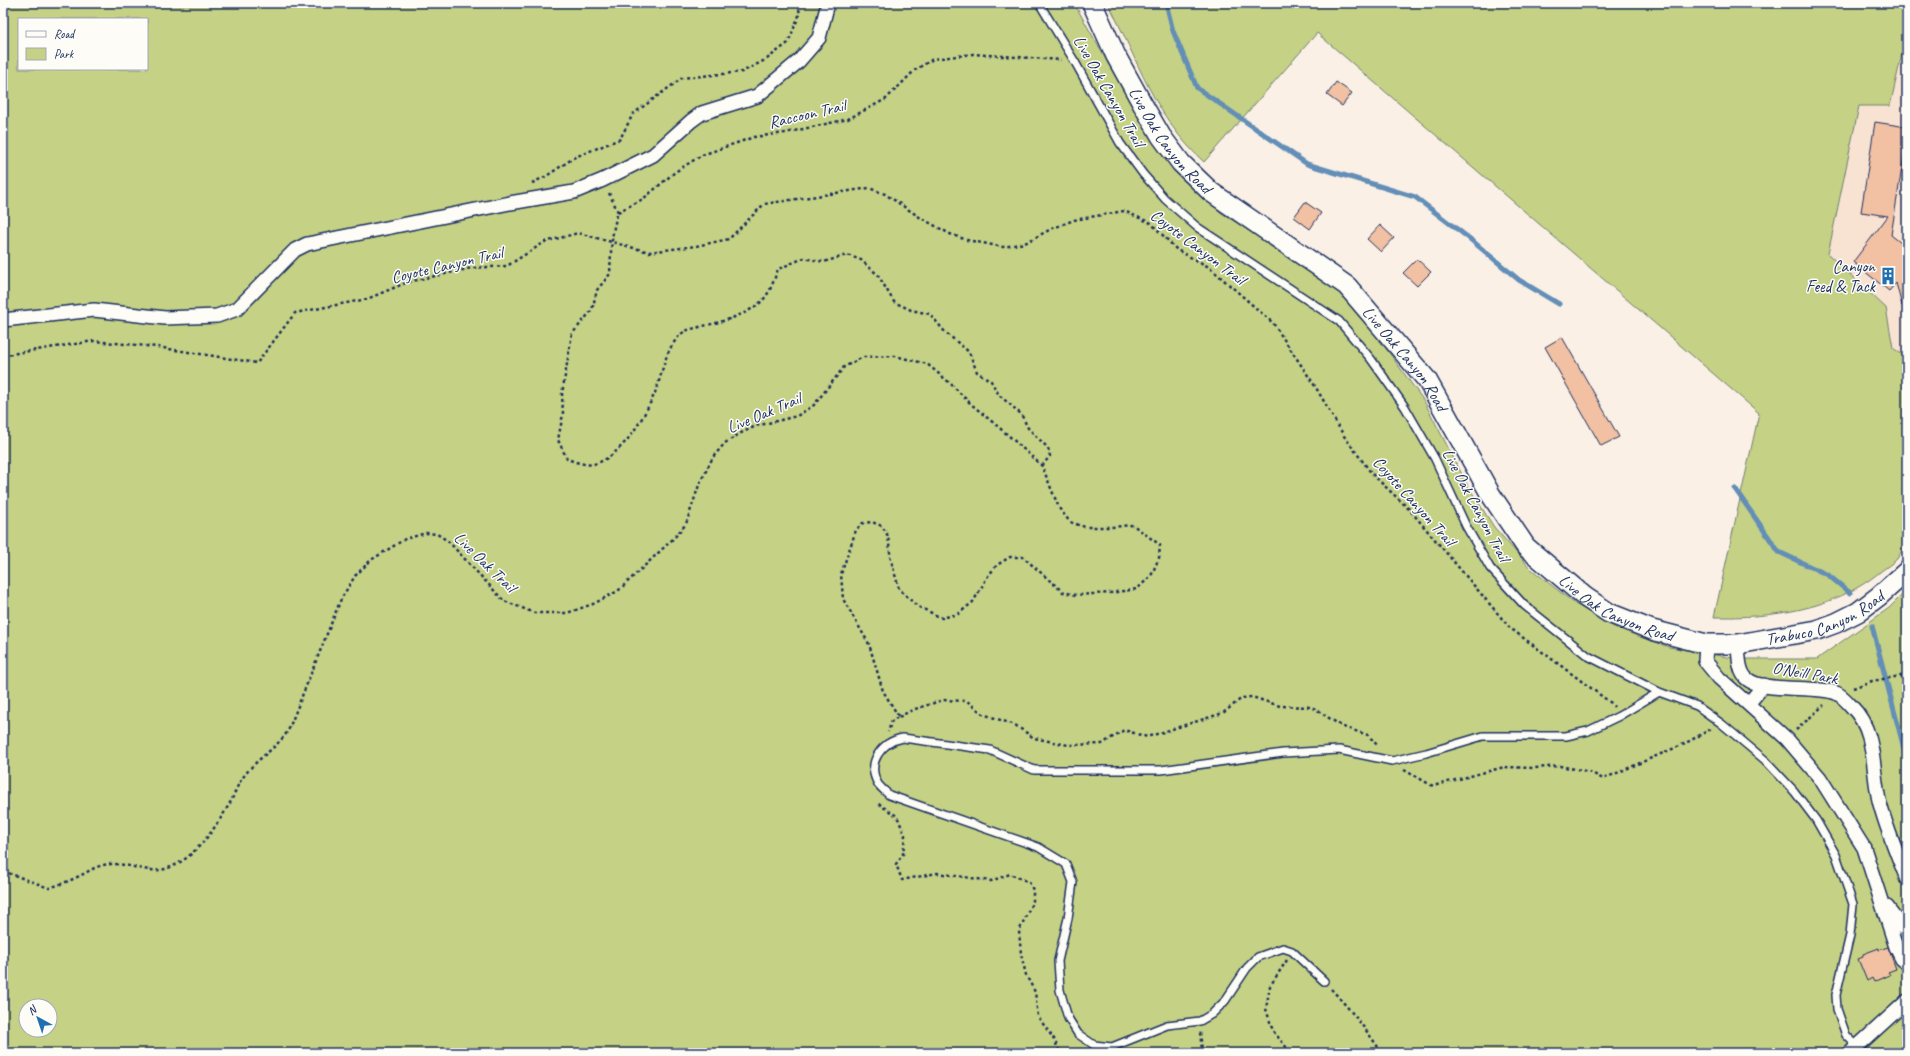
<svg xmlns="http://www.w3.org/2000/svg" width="1910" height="1056" font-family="Caveat,sans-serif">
<rect width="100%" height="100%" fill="#fbf0e6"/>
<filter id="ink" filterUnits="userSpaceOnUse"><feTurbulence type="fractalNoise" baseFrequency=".025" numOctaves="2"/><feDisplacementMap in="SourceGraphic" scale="8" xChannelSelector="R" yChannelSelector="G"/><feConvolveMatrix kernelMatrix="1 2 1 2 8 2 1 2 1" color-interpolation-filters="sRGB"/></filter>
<g filter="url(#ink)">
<path fill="#f8e2d2" d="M1907 32V358L1893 348 1886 308 1828 254 1859 106H1890Z"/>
<path fill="#c5d184" stroke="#708071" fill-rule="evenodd" d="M3 3H1074L1147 132 1220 212 1333 285 1359 311 1424 401 1468 486 1494 527 1530 568 1575 604 1614 627 1669 647 1739 659H1817L1889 608 1907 590V1053H3ZM19 19H147V69H19ZM26 1006H50V1030H26Z
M1108 3H1907V32L1890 106H1859L1828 254 1886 308 1893 348 1907 358V540C1904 546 1901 553 1897 559 1892 564 1885 568 1880 572 1834 610 1771 618 1714 617L1759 413 1317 33 1204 162C1154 117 1138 60 1108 3Z"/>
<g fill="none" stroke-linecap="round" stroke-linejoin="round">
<path stroke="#628eb7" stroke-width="5" d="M1166 3 1173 31 1197 88 1307 164 1415 197 1470 239 1519 280 1559 304
M1735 489 1779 552 1828 575 1850 593
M1872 626 1907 760"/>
</g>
<path fill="#f2c0a2" stroke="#1b2f5e" d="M1336 82 1352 93 1342 106 1327 95Z
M1875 122 1907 127V137L1891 235 1906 247 1903 254 1907 257V305L1902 306 1896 283 1889 291 1853 262 1888 216 1861 212Z
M1305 202 1321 213 1310 229 1294 217Z
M1380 225 1394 238 1381 252 1367 239Z
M1417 259 1431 272 1417 286 1403 273Z
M1562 337 1619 437 1601 446 1545 347Z
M1888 947 1896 969 1888 972 1890 975 1874 982 1872 978 1867 981 1858 959 1863 957V954L1879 948V950Z"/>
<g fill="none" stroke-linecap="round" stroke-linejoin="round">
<g stroke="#1b2f5e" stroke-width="10">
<path id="lane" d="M1039 3 1075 62 1120 143 1143 174 1165 199 1197 227 1339 321 1371 359 1405 407 1435 459 1466 526 1490 568 1524 605 1588 656 1659 692 1697 706 1722 724 1765 760 1794 791 1816 820 1836 855 1853 904 1850 935 1836 995 1837 1009 1846 1035 1857 1046
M1324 981 1292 951 1283 948 1258 957 1247 968 1225 1001 1212 1014 1200 1021 1167 1025 1112 1047 1094 1045 1078 1034 1068 1018 1060 990 1058 961 1068 918 1073 882 1066 864 1038 847 889 795C885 791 881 788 878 784 866 763 881 742 903 738L990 750 1034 770H1161L1283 753 1339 750 1392 761 1426 753 1483 736H1566L1588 731 1619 716 1659 692"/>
</g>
<g stroke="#1b2f5e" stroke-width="16">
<path id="street" d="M3 320 94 310 165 318 217 316 237 309 295 250 307 244 510 203 574 192 603 180 653 155 691 121 702 113 757 96 799 61 819 38 828 3
M1706 644 1705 661 1719 678 1787 739 1820 778 1864 848 1896 947 1902 959 1907 963
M1738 644C1739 655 1738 671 1747 679 1764 693 1815 685 1836 693 1842 695 1848 703 1852 707 1878 733 1871 772 1880 804 1887 830 1897 854 1907 879
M1748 704 1764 685
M1887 907 1907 933
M1850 1053 1907 1001"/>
</g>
<g stroke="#1b2f5e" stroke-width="22">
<g id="secondary">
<path id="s1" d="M1092 3 1116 56 1143 105 1161 136 1181 163 1211 192 1347 286 1427 380 1491 495 1526 547 1585 597 1609 613 1652 630 1706 644H1738L1817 630 1836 623 1858 612 1879 596 1907 571"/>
</g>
</g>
<path stroke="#1b2f5e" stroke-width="2.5" stroke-dasharray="3 3" stroke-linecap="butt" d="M532 183 545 177 575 157 620 139 633 114 682 78 742 72 767 59 788 43 800 13 797 3
M609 193 618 212C611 233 611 252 610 274L597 290 592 310 572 334 562 394 563 414 558 440 567 459C576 462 588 467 597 463 623 454 643 419 654 395 662 377 663 357 675 341 684 328 690 330 703 326 722 322 747 315 762 301 770 293 774 280 778 269L804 258 824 262 847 255 861 260 878 275 894 302 911 310 930 314 945 332 969 352 977 372 991 381 999 395 1021 414 1028 428 1048 448 1050 456 1042 466
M618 212 643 199 675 172 702 155 754 137 785 133 848 119 886 99 915 70 933 59 973 54 1061 60
M3 356 17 353 94 341 157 347 257 363 295 313 367 299 408 282 472 268 507 266 545 242 578 233 649 252 696 246 729 239 764 204 869 188 885 194 921 218 950 234 967 240 1003 247 1025 243 1051 229 1074 220 1124 211 1151 223 1177 250 1209 267 1273 323 1315 386 1344 436 1372 474 1409 509 1510 628 1611 703 1614 707
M1853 688 1872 681 1907 675
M899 717 912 710 943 700 967 701 983 714 1015 725 1034 738 1068 745 1102 744 1124 730 1147 737 1223 713 1242 698 1252 697 1280 706 1312 707 1343 727 1368 735 1378 746
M1796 730 1824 705
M1404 770 1433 786 1504 767 1534 768 1560 766 1590 772 1603 779 1684 744 1711 729
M880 803V805L897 816 905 835 903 854 896 864 902 880 937 873 991 881 1010 874 1029 882 1033 890V901L1019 931 1021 954 1026 975 1035 992 1038 1017 1054 1039 1060 1053
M3 871 49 888C58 885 67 882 75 878 89 872 95 865 111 864 129 863 148 874 165 869 194 861 217 826 231 801 235 793 238 783 244 776 257 758 275 750 288 731L341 599 355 576 371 560 405 539 426 533 437 534 448 541 504 601 535 613H567L593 604 618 591 674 538 686 524 699 485 713 457 725 443 741 433 756 426 797 416 814 405 844 367 863 357 895 356 927 364 950 383 971 404 1008 435 1042 466 1059 508 1070 522 1085 527H1111L1133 525 1160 545 1159 558 1151 576 1137 589 1110 593 1076 595 1063 592 1023 557H1010L997 565 988 576 973 602 958 614 942 618 917 606 899 589 891 560 888 536 882 526 872 522 863 523 856 530 841 574 843 599 869 644 883 691 899 717 892 720 888 732
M1287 960 1270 986 1266 1009 1273 1031 1291 1053
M1331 989C1349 1008 1365 1028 1380 1050V1053
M1202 1050 1205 1053
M1200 1053 1202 1050 1200 1032"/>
<use href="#lane" stroke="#fdfcf7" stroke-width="7"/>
<use href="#street" stroke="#fdfcf7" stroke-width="13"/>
<use href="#secondary" stroke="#fdfcf7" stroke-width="19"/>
</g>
</g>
<defs>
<g id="building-bare" transform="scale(1.38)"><path d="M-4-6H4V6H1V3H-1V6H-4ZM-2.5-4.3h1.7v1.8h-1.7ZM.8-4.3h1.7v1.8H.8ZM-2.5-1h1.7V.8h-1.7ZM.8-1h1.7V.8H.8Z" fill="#1f6fb2" stroke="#fdfcf7" stroke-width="2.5" paint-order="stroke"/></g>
</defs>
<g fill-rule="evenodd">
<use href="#building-bare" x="1888" y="276"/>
</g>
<g text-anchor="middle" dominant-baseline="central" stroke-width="3" stroke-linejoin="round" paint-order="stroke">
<g font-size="17" fill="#1b2f5e" stroke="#fdfcf7">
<text transform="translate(1109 91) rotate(60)">Live Oak Canyon Trail</text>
<text transform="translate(807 114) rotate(-13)">Raccoon Trail</text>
<text stroke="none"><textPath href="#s1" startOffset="159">Live Oak Canyon Road</textPath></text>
<text transform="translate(1198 247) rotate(37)">Coyote Canyon Trail</text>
<text transform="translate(447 265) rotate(-13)">Coyote Canyon Trail</text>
<text stroke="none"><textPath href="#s1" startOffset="484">Live Oak Canyon Road</textPath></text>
<text transform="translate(764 413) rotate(-23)">Live Oak Trail</text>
<text transform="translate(1414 501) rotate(48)">Coyote Canyon Trail</text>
<text transform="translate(1476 505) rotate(62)">Live Oak Canyon Trail</text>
<text transform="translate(485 562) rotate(44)">Live Oak Trail</text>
<text stroke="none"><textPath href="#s1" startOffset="819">Live Oak Canyon Road</textPath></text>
<text stroke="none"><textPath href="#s1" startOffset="1040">Trabuco Canyon Road</textPath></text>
<text transform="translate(1805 673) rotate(10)">O'Neill Park</text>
</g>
<g font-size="17" fill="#1b2f5e" stroke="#fdfcf7" text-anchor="end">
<text x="1875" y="266">Canyon<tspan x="1875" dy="20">Feed &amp; Tack</tspan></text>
</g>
</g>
<rect width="1910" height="1056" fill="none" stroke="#fdfcf7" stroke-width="16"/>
<rect x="8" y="8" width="1894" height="1040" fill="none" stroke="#1b2f5e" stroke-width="1.5" filter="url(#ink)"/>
<rect x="18" y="18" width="130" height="52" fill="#fdfcf7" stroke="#a3aaba"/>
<rect x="26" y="31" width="20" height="6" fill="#fdfcf7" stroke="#a3aaba"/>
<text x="54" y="38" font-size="12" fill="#1b2f5e">Road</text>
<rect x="26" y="48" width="20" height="12" fill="#c5d184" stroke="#a3aaba"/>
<text x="54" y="58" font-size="12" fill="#1b2f5e">Park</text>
<g transform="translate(38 1018) rotate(320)"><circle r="19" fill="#fdfcf7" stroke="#a3aaba"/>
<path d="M0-3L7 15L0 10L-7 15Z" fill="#1f6fb2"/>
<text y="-6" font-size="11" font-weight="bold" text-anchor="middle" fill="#1b2f5e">N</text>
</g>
</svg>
